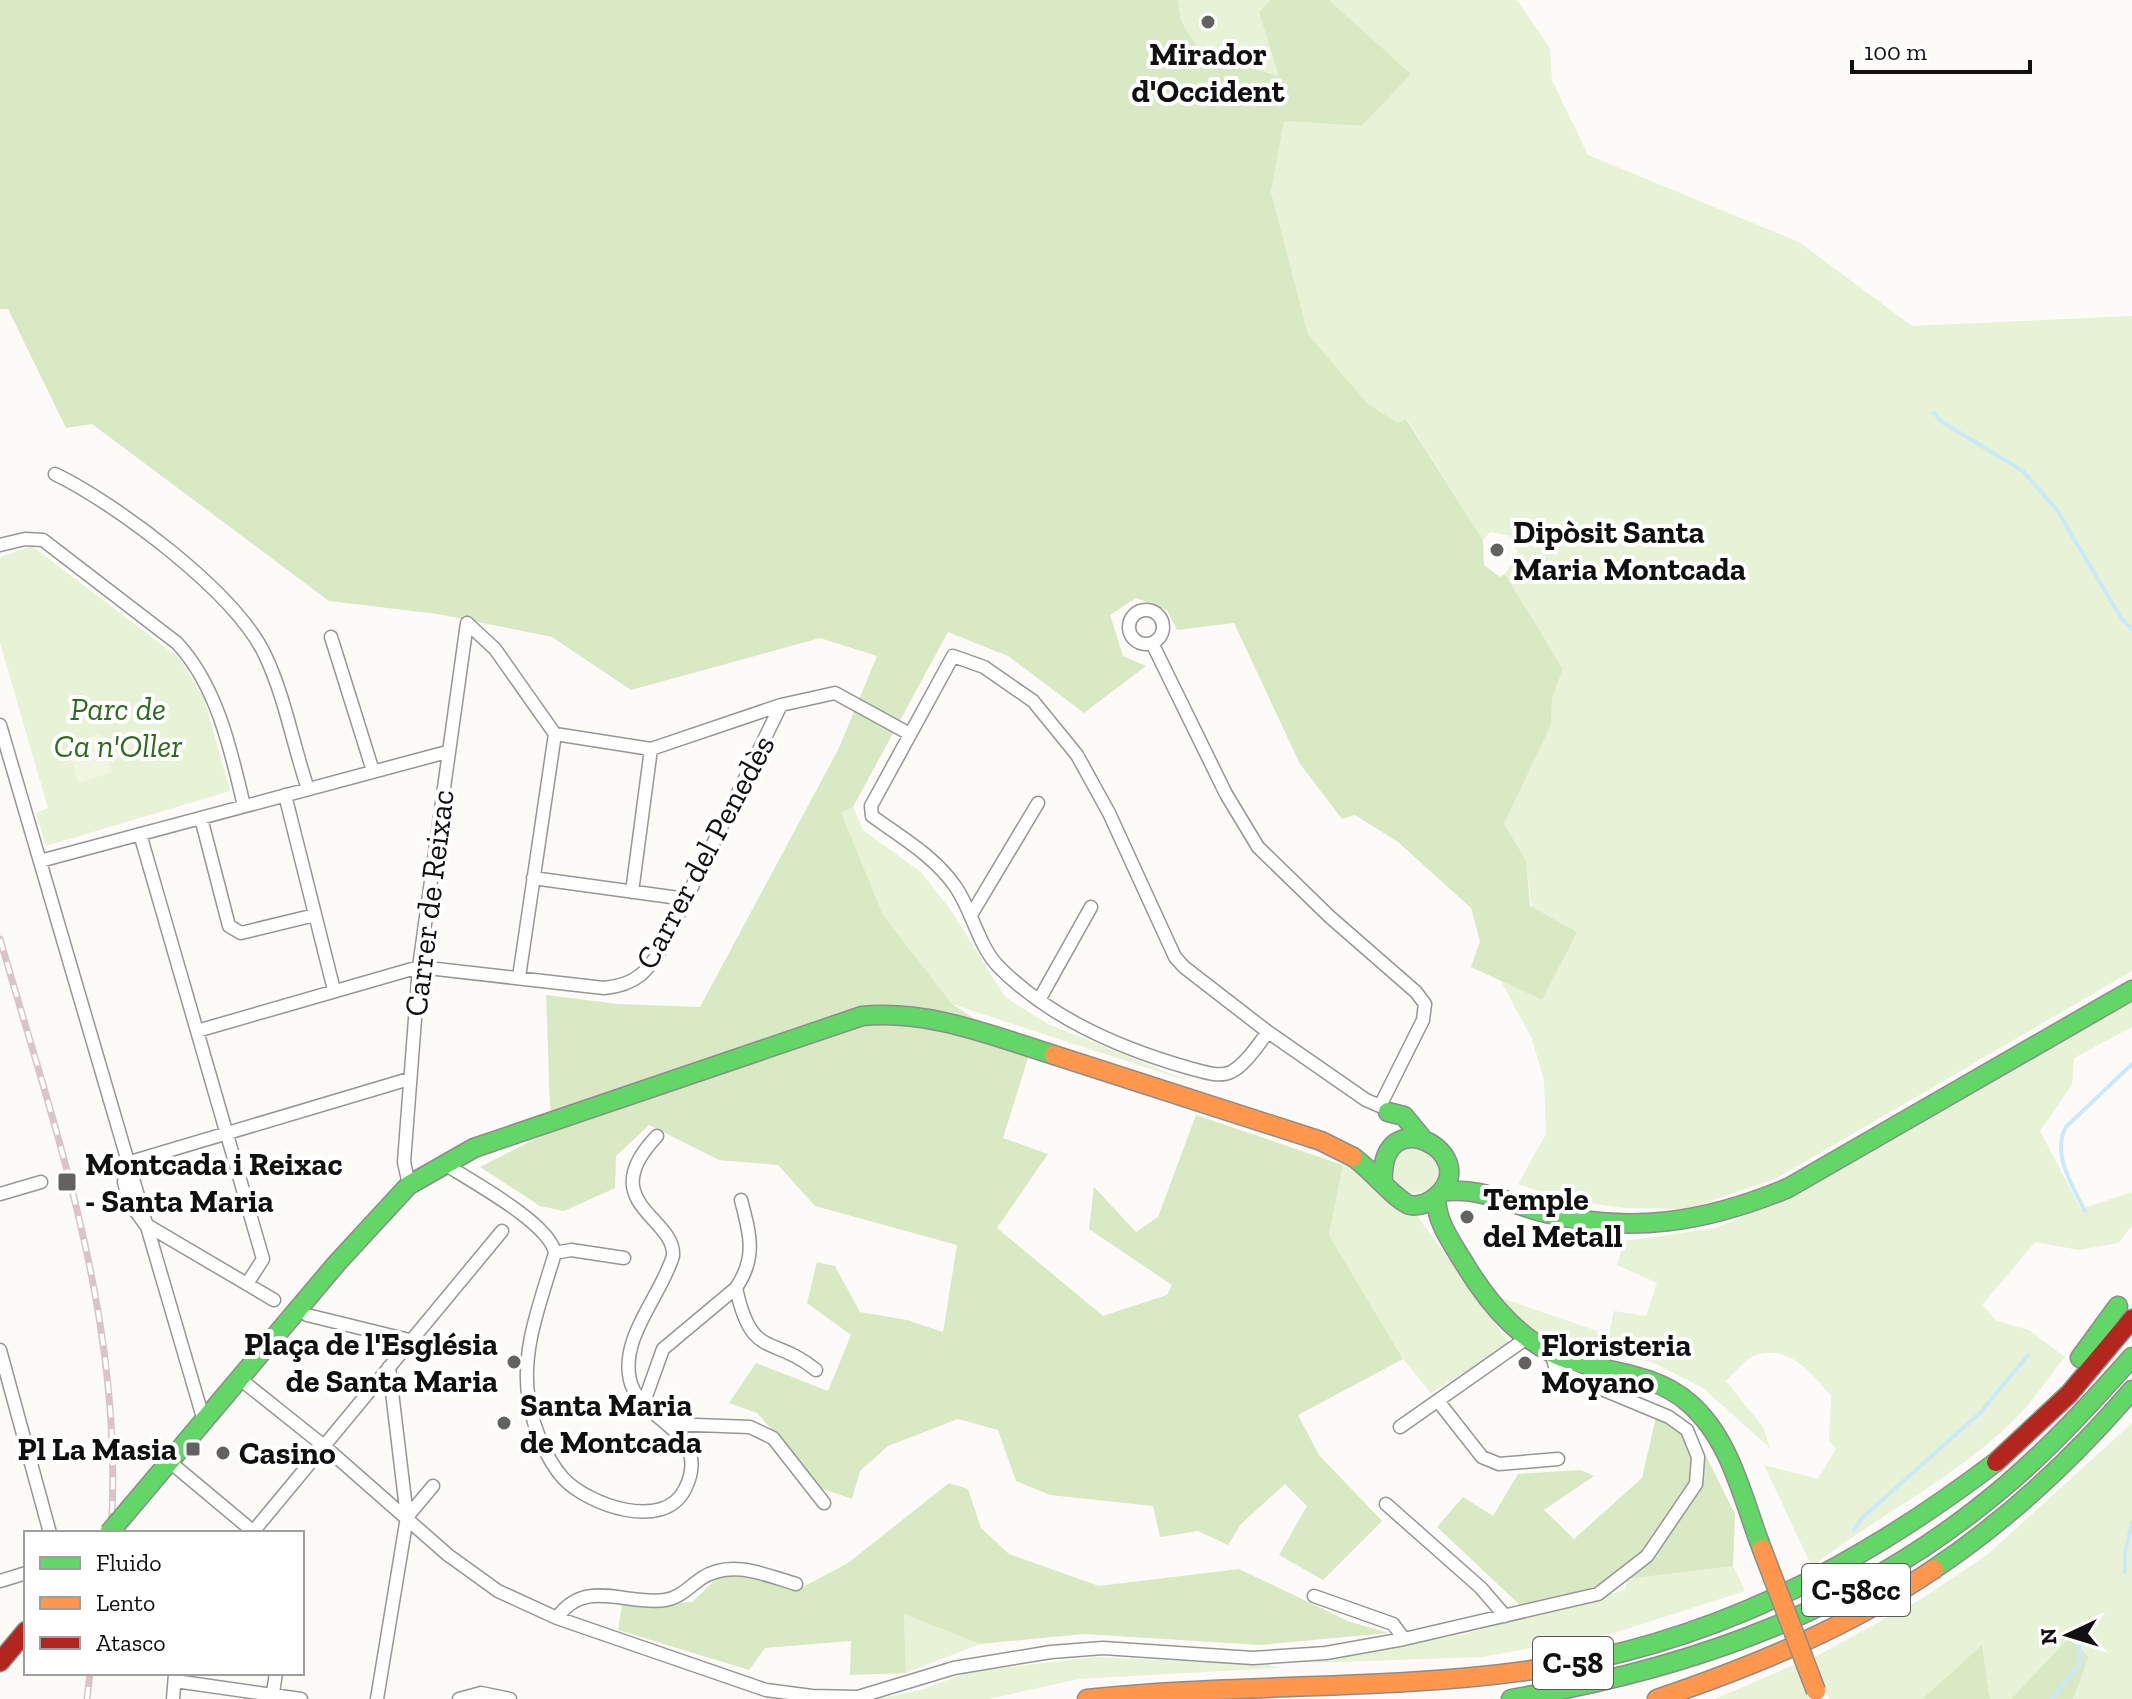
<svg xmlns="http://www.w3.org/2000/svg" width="2132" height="1699" font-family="'Zilla Slab',serif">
<rect width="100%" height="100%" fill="#fcfbf7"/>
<path fill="#e7f2d7" d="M1178 0H1271L1259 12 1280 76 1201 53 1181 21Z
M1329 0H1517L1550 48 1552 80 1588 155 1799 242 1912 326 2132 316V971L1777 1178 1688 1209 1623 1208 1564 1199 1518 1184 1546 1134 1544 1080 1532 1039 1501 981 1542 1000 1526 860 1504 824 1551 725 1552 698 1563 669 1505 574 1518 552 1508 535 1490 532 1483 540 1407 419 1398 424 1368 404 1308 334 1271 192 1284 121 1362 126 1411 74Z
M32 546 179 658 204 698 230 791 46 846 36 813 48 808 0 643V557Z
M853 807 863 830 922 873 952 912 1005 997 1048 1024 1194 1083 952 1004 883 915 840 813Z
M2132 1002V1027L2074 1058 2072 1085 2040 1131 2081 1209 2132 1192V1225L2119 1243 2079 1250 2035 1242 1982 1305 1997 1321 2029 1330 2065 1357C2047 1378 2032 1404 2011 1423 1952 1480 1876 1516 1812 1567L1764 1465 1818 1479 1836 1449 1829 1441 1831 1396C1813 1374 1789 1344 1756 1355 1746 1358 1734 1373 1726 1381L1763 1427 1770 1448 1703 1388 1652 1362 1583 1350 1532 1331 1499 1297 1609 1335 1614 1311 1646 1316 1657 1283 1617 1265 1624 1241 1716 1228 1801 1191Z
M1393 1170a23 23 0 1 1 46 0a23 23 0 1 1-46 0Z
M1343 1165 1375 1181 1411 1207 1510 1344 1431 1393 1403 1359 1329 1235Z
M2132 1423V1699H2073L2089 1657 2069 1639 2011 1699H1990L1982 1645 1922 1699H1829L1813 1658 1921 1599 1987 1555Z
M1733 1566 1745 1591 1614 1633 1482 1657 1309 1663 1461 1635 1625 1590 1627 1579Z
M904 1614 980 1644 906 1673Z
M1095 1657 1268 1665 1278 1668 1079 1679 989 1699H877L924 1689 968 1672Z
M1796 1664 1810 1699H1715Z"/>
<path fill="#d8e9c4" d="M0 0H1178L1181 21 1201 53 1279 76 1259 12 1271 0H1329L1411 74 1362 126 1284 121 1271 192 1308 334 1368 404 1398 423 1406 419 1483 540 1484 565 1500 577 1505 574 1563 669 1552 698 1551 725 1504 824 1526 860 1530 906 1577 932 1542 1000 1471 967 1480 941 1471 908 1398 842 1355 815 1342 819 1300 764 1234 623 1177 630 1167 610 1136 598 1110 615 1123 656 1146 666 1084 713 1008 656 948 632 853 807 841 813 883 915 952 1004 1029 1055 1003 1138 1048 1154 997 1228 1103 1316 1167 1295 1172 1285 1089 1229 1094 1187 1136 1232 1158 1217 1196 1115 1343 1165 1329 1235 1403 1359 1298 1415 1319 1455 1382 1521 1323 1580 1279 1555 1307 1506 1285 1484 1241 1524 1228 1545 1198 1531 1160 1537 1153 1506 1050 1495 1016 1481 998 1430 958 1419 888 1446 860 1471 852 1499 815 1486 794 1454 757 1413 729 1403 756 1363 828 1391 851 1335 807 1303 817 1262 835 1266 860 1312 907 1320 943 1332 957 1245 815 1206 778 1165 719 1160 649 1125 616 1156 615 1188 564 1211 540 1206 480 1167 557 1128 550 1106 546 995 618 1004 700 1007 839 748 877 656 820 638 631 690 552 637 438 614 329 601 92 424 66 428 8 309H0Z
M1656 1417 1691 1426 1735 1514 1733 1566 1627 1579 1522 1607 1437 1527 1463 1497 1493 1516 1518 1474 1581 1470 1594 1476 1544 1510 1574 1539 1642 1478Z
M949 1483 968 1489 981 1528 1009 1554 1099 1586 1239 1569 1348 1621 1388 1633 1260 1645 1084 1634 980 1644 904 1614 906 1673 850 1675 851 1641 765 1648 749 1670 618 1630 622 1605 692 1602 722 1574 803 1587 848 1563Z
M2069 1638 2089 1657 2073 1699H2011Z
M1982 1645 1990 1699H1922Z"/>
<path fill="#f0f6e0" d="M100 733 112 772 78 783 68 747Z"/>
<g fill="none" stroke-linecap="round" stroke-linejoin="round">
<path stroke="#cce9f7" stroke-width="4" d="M1934 413 1942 422 2023 471 2057 510 2121 618 2132 629
M2085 1211C2073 1186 2051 1154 2066 1127L2132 1064
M1854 1530 1862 1518 1980 1413 2028 1355
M2125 1572V1553L2132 1523
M2051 1699 2079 1665V1645"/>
<g stroke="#969694" stroke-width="15">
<path id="street" d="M55 474C117 504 236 593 265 655 285 697 293 745 308 789
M0 545 25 539 43 540 177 643C217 686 231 750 244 806
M1129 627a17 17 0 1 1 34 0a17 17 0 1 1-34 0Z
M331 637 373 771
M1152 643 1226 794 1258 847 1330 917 1416 992 1425 1004 1423 1020 1380 1106 1366 1100 1268 1032 1184 967 1175 957 1109 813 1077 755 1033 701 984 667 953 656 871 806 872 816C901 837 934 856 955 886 972 910 978 945 998 966 1048 1017 1122 1049 1189 1068 1201 1071 1219 1078 1231 1072 1246 1064 1257 1046 1268 1032
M0 725 204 1421
M285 795 334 990
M201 818 229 926 241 933 315 915
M140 834 263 1259 247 1284
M40 861 447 752
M533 878 686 899
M632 892 651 749
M971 915 1038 803
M519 977 555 734
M1039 1000 1091 907
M197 1031 419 967 604 988C637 985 648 971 664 944L781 705
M127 1163 409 1079
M443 1163C469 1180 550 1223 555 1253 541 1301 520 1351 529 1401 533 1426 546 1459 563 1478 588 1505 664 1532 685 1489 714 1431 639 1422 630 1380 620 1337 661 1296 673 1256 676 1217 593 1203 657 1136
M127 1166 124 1182 129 1202 145 1224 274 1300
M409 1185 404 1162 419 967 467 623 495 649 555 734 651 749 781 705 835 693 908 733
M0 1194 41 1182
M741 1200C750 1234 757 1257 736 1288 752 1361 772 1334 816 1370
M555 1253 571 1250 624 1258
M307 1315 409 1340
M0 1350 50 1533
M240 1379 324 1446 448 1555 498 1591 557 1618 766 1690 812 1696 858 1697 954 1668 1051 1652 1103 1648 1253 1658 1326 1653 1404 1639 1598 1594 1647 1556 1696 1484 1698 1457 1687 1430 1669 1417 1556 1370 1551 1352
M1438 1401 1482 1457 1499 1464 1558 1459
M644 1402 663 1349 736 1288
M669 1424 750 1427 773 1438 824 1503
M1400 1427 1527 1338
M170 1462 255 1533
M1386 1504 1481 1588 1505 1616
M407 1517 433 1486
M252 1533 502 1231
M0 1581 26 1573
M1314 1596 1393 1624 1404 1639
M557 1618C585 1577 626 1606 665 1600 680 1598 690 1586 702 1578 731 1559 766 1575 796 1584
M175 1681 301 1699
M173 1699 175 1674
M272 1699 276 1673
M377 1699 407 1517 389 1367
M459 1699 481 1693 510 1699"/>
</g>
<g stroke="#8d8c8b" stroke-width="21">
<path id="fast" d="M1388 1112 1404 1116 1422 1138
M1353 1157C1370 1168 1396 1201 1410 1205 1420 1207 1431 1202 1438 1195 1483 1153 1379 1098 1383 1182
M1441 1192C1478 1186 1508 1203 1542 1212 1629 1235 1707 1222 1788 1188L2132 990
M1436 1197C1436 1222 1452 1243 1464 1263 1490 1306 1525 1348 1576 1362 1615 1373 1657 1375 1689 1403 1731 1439 1743 1500 1762 1549
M2080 1358 2118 1306
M131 1507 337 1263 409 1185 474 1148 862 1016C930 1010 990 1035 1054 1055
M1934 1569C2010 1518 2073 1459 2132 1390
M1532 1670C1709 1645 1855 1569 1996 1462
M1511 1699C1696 1668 1860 1609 2005 1486 2051 1447 2092 1402 2132 1357"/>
</g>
<g stroke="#8d8c8b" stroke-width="21">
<path id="slow" d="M1054 1055 1321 1141 1353 1157
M1087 1699C1235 1683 1384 1691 1532 1670
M1657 1699C1754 1666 1849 1627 1934 1569"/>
</g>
<g stroke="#8d8c8b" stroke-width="21">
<path id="jam" d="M1996 1462 2069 1394 2132 1319
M0 1662 26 1631"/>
</g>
<use href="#street" stroke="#fffefe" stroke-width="12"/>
<use href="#fast" stroke="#63d668" stroke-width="18"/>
<use href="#slow" stroke="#ff974d" stroke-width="18"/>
<use href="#jam" stroke="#b3261e" stroke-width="18"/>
<g stroke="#d9c5c7" stroke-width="7">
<path id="rail" d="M0 939C57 1136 125 1325 111 1533
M87 1699 90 1673"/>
</g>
<use href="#rail" stroke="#fff" stroke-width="4" stroke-dasharray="12" stroke-linecap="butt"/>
<g stroke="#8d8c8b" stroke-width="21" stroke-linecap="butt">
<path id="fast-bridge" d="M109 1533 131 1507"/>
</g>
<g stroke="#8d8c8b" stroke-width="21" stroke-linecap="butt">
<path id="slow-bridge" d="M1762 1549 1816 1691"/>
</g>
<use href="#fast-bridge" stroke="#63d668" stroke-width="18"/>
<use href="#slow-bridge" stroke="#ff974d" stroke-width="18"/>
</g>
<g fill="#636261" stroke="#fff" stroke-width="3">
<circle cx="1208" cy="22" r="8"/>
<circle cx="1497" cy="550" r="8"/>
<rect x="57" y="1172" width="20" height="20" rx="4"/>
<circle cx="1467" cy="1217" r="8"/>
<circle cx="514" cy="1362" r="8"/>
<circle cx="1525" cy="1363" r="8"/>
<circle cx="504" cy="1423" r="8"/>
<rect x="185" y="1441" width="16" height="16" rx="4"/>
<circle cx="223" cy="1453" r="8"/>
</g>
<g text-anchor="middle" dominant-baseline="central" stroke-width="8" stroke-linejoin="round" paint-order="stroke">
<g fill="#fff" stroke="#585858" stroke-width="2">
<rect x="1802" y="1564" width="108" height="52" rx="6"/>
<rect x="1533" y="1637" width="80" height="52" rx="6"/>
</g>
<g font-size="30" font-weight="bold" fill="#101010">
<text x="1856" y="1590">C-58cc</text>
<text x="1573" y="1663">C-58</text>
</g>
<g font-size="32" font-weight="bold" fill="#101010" stroke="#fff" text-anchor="start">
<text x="1208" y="54" text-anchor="middle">Mirador<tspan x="1208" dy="37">d'Occident</tspan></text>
<text x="1513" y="532">Dipòsit Santa<tspan x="1513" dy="37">Maria Montcada</tspan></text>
<text x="85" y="1164">Montcada i Reixac<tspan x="85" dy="37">- Santa Maria</tspan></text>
<text x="1483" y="1199">Temple<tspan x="1483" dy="37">del Metall</tspan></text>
<text x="498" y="1344" text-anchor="end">Plaça de l'Església<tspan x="498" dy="37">de Santa Maria</tspan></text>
<text x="1541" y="1345">Floristeria<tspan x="1541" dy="37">Moyano</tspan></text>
<text x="520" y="1405">Santa Maria<tspan x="520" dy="37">de Montcada</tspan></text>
<text x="177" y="1449" text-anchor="end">Pl La Masia</text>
<text x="239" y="1453">Casino</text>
</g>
<g font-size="32" font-style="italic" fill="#316a1f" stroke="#fff">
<text x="118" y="709">Parc de<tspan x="118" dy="37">Ca n'Oller</tspan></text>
</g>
<g font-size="32" fill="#101010" stroke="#fff">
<text transform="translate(705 852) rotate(-62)">Carrer del Penedès</text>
<text transform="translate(429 903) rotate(-83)">Carrer de Reixac</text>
</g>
</g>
<rect x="24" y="1531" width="280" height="144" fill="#ffffff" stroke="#9f9f9f" stroke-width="2"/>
<rect x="40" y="1557" width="40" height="12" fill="#63d668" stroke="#9f9f9f" stroke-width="2"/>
<text x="96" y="1571" font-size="24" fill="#101010">Fluido</text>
<rect x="40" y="1597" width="40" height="12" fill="#ff974d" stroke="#9f9f9f" stroke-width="2"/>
<text x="96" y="1611" font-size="24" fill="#101010">Lento</text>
<rect x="40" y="1637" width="40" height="12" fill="#b3261e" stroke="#9f9f9f" stroke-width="2"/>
<text x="96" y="1651" font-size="24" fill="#101010">Atasco</text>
<g transform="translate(2068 1635) rotate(266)" stroke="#ffffff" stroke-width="6" paint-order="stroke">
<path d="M0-6L14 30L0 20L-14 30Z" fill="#101010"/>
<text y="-12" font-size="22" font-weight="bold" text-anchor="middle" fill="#101010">N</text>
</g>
<path d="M1852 60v12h178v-12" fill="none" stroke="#101010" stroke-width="4"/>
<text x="1864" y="60" font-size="24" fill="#101010" stroke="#ffffff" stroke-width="6" paint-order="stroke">100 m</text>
</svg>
